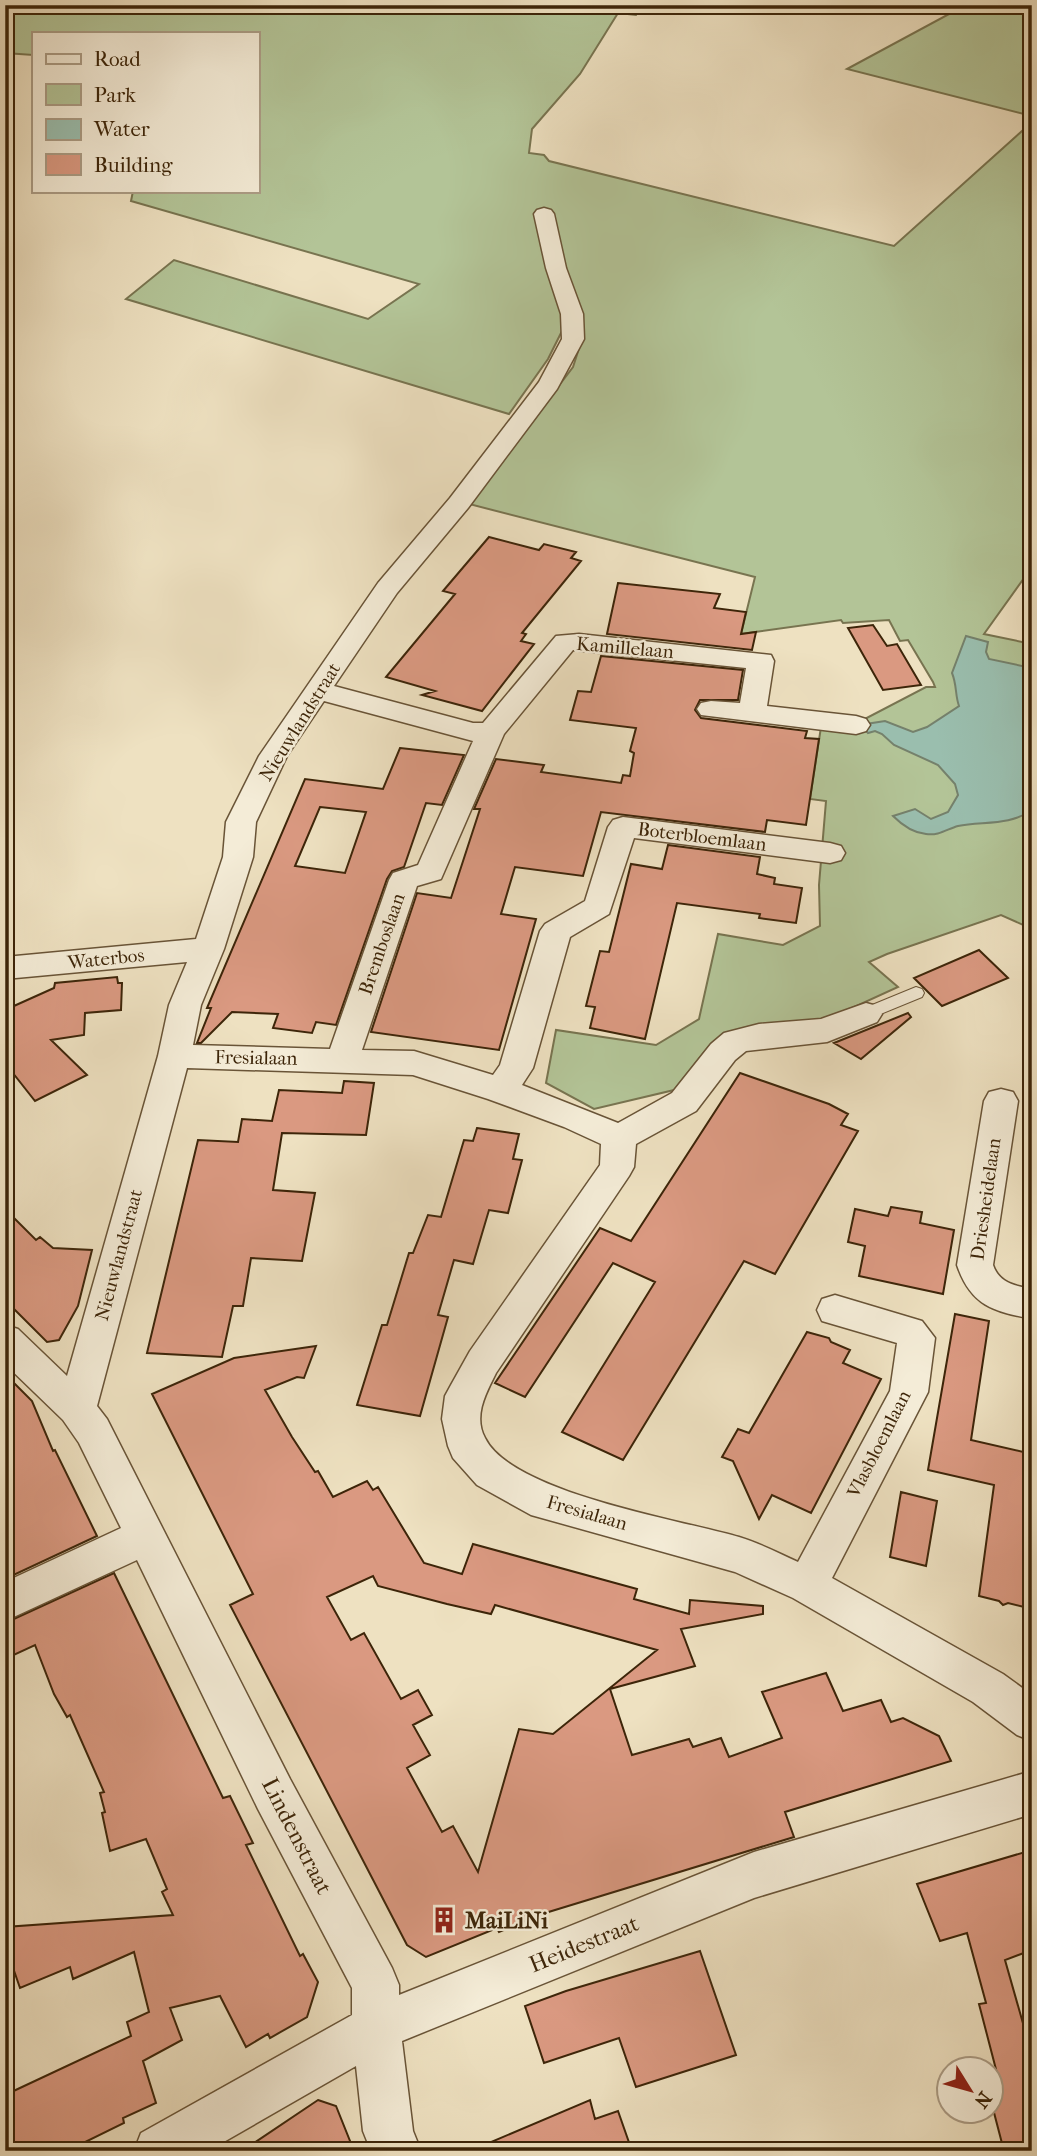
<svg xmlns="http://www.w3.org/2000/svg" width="1037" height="2156" font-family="'IM FELL French Canon',serif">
<rect width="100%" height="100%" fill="#eee1c1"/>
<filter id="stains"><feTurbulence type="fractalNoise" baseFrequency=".00286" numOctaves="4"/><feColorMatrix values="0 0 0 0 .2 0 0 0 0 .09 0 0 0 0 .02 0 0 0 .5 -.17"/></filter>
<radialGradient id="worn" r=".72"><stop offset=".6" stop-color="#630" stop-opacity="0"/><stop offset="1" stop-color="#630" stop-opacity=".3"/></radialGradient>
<path fill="#b3c497" stroke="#787450" stroke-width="2" d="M5 5H641L636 15 618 13 580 74 532 129 529 153 544 155 549 161 894 246 1032 122V567L984 634 1032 644V929L1001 915 887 954 869 962 898 987 817 1024 741 1032 709 1046 674 1090 594 1109 546 1083 556 1030 656 1045 699 1019 718 934 783 945 820 926 819 885 826 801 810 799 821 727 861 721 926 687H935L933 682 908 640 900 641 889 620 843 623 841 620 741 634 755 577 469 504 573 367 583 336 562 331 548 359 509 414 126 299 174 260 368 319 419 284 131 201 133 191H257V33H33V55L5 53Z
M962 5H1032V116L847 69 964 6Z"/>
<path fill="#9abeae" stroke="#75816c" stroke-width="2" d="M966 636 988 642 986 652 989 659 1032 668V810C1010 826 983 821 958 826 947 829 939 836 926 834 914 833 902 825 893 816L915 809 931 819 948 812 958 795 955 784 938 765 894 745 882 734 875 731 868 733 864 728 866 724 885 721 913 732 927 727 959 706C955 695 957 685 952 673Z"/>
<path fill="#da9981" stroke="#3d2509" stroke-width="2" fill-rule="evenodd" d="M489 537 539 550 544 544 576 552 571 558 581 561 522 633 526 634 521 641 534 644 482 711 422 695 435 691 386 677 455 594 443 591Z
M618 583 720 594 714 608 746 612 741 634 756 632 752 650 607 634Z
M873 625 887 646 897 644 921 685 883 690 848 628Z
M601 656 743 670 738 700H700L695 710 701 718 807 731 805 738 819 739 806 825 767 820 765 832 601 812 583 876 515 867 501 914 536 919 499 1050 371 1032 417 893 451 898 480 809H474L496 759 544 765 541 772 621 783 623 775 630 776 634 753 630 751 636 728 570 720 578 691 591 692Z
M400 748 464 755 442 805 426 803 404 867 392 871 387 879 336 1025 316 1022 312 1033 273 1028 278 1014 232 1012 201 1043H197L211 1008H207L305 779 383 789ZM320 807 366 812 345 873 295 866Z
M668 845 760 857 757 874 775 878 774 884 802 888 796 923 759 918 760 914 677 903 645 1039 590 1028 595 1007 586 1006 600 951 609 952 631 864 662 869Z
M979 950 1008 978 942 1006 914 978Z
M117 977 118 983H122L121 1010 85 1013 84 1035 51 1040 87 1075 35 1101 5 1063V1010L54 988 55 983Z
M908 1013 911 1017 861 1059 834 1043Z
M740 1073 829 1104 848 1114 841 1125 858 1131 775 1274 744 1261 623 1460 562 1432 655 1282 613 1263 525 1397 495 1383 600 1228 631 1241Z
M344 1081 374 1083 366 1135 282 1133 273 1190 315 1193 302 1261 251 1258 243 1306H233L222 1357 147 1353 198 1140 238 1142 242 1119 272 1121 279 1090 342 1093Z
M477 1128 519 1134 513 1159 522 1160 508 1213 489 1210 473 1264 454 1260 438 1315 448 1317 420 1416 357 1405 382 1325H387L409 1253H413L428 1215 441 1217 464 1140 473 1141Z
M891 1207 922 1212 920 1223 954 1230 943 1294 859 1276 865 1246 848 1242 855 1209 888 1216Z
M5 1209 36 1240 40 1237 53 1248 92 1250 78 1306 59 1340 47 1342 5 1300Z
M955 1314 989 1321 971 1440 1032 1454V1609L1008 1603 1003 1605 999 1601 979 1596 994 1485 928 1470Z
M807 1332 829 1338 831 1342 850 1350 843 1363 881 1379 811 1513 772 1495 759 1519 733 1461 722 1457 738 1429 749 1433Z
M316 1346 304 1378 297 1377 265 1390 292 1437 315 1472 318 1471 333 1497 367 1481 373 1490 378 1487 424 1563 462 1574 473 1544 637 1589 634 1599 689 1614 690 1600 763 1606V1614L681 1629 695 1666 610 1689 632 1755 689 1739 693 1747 721 1738 729 1757 782 1738 762 1692 826 1673 843 1711 881 1700 891 1722 903 1718 939 1736 951 1761 785 1812 794 1837 542 1914 499 1932 497 1928 426 1957 407 1945 230 1605 253 1594 152 1394 234 1358ZM373 1576 378 1586 447 1604 491 1614 495 1605 657 1650 553 1734 519 1729 478 1872 453 1826 442 1832 407 1768 430 1755 413 1725 432 1715 418 1690 401 1699 364 1633 351 1640 327 1597Z
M5 1374 32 1401 53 1451 55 1450 97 1536 5 1579Z
M901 1492 937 1501 926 1566 890 1557Z
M114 1573 223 1798 230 1796 253 1843 246 1845 300 1956 303 1954 318 1982 307 2017 270 2038 268 2034 246 2047 220 1996 170 2008 182 2040 143 2061 156 2103 123 2118 124 2123 67 2151H5V2095L131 2036 127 2022 149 2012 134 1952 73 1979 70 1967 20 1988 11 1962H5V1927L173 1915 162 1892 167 1889 146 1839 110 1851 102 1813 105 1812 100 1793 104 1792 70 1715 67 1717 54 1694 35 1645 5 1659V1623Z
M1032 1850V1950L1005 1960 1032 2055V2151H1004L991 2101V2082L999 2081 979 2004 986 2003 967 1933 940 1941 917 1884Z
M700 1951 736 2055 636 2087 619 2038 544 2063 525 2006 566 1991Z
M318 2100 336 2106 354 2151H242Z
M590 2100 595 2119 618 2111 632 2151H470Z"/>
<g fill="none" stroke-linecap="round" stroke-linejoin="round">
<g stroke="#695437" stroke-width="2">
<path id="lane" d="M916 987 922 989 924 993 922 997 866 1020 858 1014 860 1010Z"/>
</g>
<g stroke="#695437" stroke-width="3">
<path id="street" d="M544 208 551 210 554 214 566 268 583 314 584 339 557 389 468 508 397 593 334 686 473 723H483L556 636 579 634 771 655 774 661 767 706 856 716 866 719 870 725 866 731 856 734 701 715 697 709 701 703 711 701 740 703 746 668 573 650 504 734 441 879 417 886 362 1050 414 1051 493 1075 500 1065 540 931 545 924 585 901 608 827 613 820 623 817 830 843 841 846 845 853 841 860 830 863 634 838 609 914 570 937 533 1068 522 1085 618 1123 672 1093 711 1044 724 1033 759 1024 821 1019 866 1003 877 1006 882 1014 877 1022 827 1042 746 1051 735 1060 696 1111 636 1144 634 1167 629 1176 496 1373C486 1393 473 1416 485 1438 512 1493 681 1520 739 1537 759 1543 779 1553 798 1562L890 1391 897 1343 822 1321 817 1310 822 1299 835 1295 922 1321 935 1338 928 1392 832 1578 1003 1674 1032 1695V1741L1017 1735 973 1702 793 1598 735 1572 531 1515 477 1485 453 1458 448 1446 442 1419 445 1396 451 1385 470 1351 600 1165 601 1144 564 1127 488 1099 413 1075 187 1068 97 1406 107 1419 290 1779 392 1968 399 1985V1995L754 1852 1032 1771V1814L754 1898 402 2041 413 2131 421 2151H371L363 2131 356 2066 208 2151H134L141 2133 352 2015V1988L258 1809 137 1560 5 1621V1582L121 1528 79 1443 63 1420 5 1364V1325L18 1329 67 1376 158 1056 169 1005 187 962 5 979V957L196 939 223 857 226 822 259 756 378 583 450 498 539 382 562 339 561 314 546 268 534 214 537 210ZM324 701 473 741 418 865 393 873 389 880 330 1049 193 1045 201 1005 224 949 253 857 256 822 287 756Z
M1001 1089 1013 1092 1018 1101 993 1265C999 1283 1015 1286 1032 1289V1319C993 1311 971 1306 957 1265L984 1101 989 1092Z"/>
</g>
<use href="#lane" fill="#f4ecd7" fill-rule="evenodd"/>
<use href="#street" fill="#f4ecd7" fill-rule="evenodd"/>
</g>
<defs>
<g id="building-bare" transform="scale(2.1)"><path d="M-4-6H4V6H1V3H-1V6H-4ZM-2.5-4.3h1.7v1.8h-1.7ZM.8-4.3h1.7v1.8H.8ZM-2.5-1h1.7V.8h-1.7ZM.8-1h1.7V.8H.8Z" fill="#8f2418" stroke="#f4ecd7" stroke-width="2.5" paint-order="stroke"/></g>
</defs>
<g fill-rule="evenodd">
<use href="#building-bare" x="444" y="1920"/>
</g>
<g text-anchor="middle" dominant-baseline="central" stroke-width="5" stroke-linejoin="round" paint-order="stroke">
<g font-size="19" fill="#3d2509" stroke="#f4ecd7">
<text transform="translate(625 648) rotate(5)">Kamillelaan</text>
<text transform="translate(300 722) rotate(-58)">Nieuwlandstraat</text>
<text transform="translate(702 837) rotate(7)">Boterbloemlaan</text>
<text transform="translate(382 944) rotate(-71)">Bremboslaan</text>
<text transform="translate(106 959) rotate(-6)">Waterbos</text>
<text transform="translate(256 1058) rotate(1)">Fresialaan</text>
<text transform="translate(986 1199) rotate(-82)">Driesheidelaan</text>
<text transform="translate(119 1255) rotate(-75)">Nieuwlandstraat</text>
<text transform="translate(879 1444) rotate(-63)">Vlasbloemlaan</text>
<text transform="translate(587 1513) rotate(16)">Fresialaan</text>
</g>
<g font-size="23" fill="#3d2509" stroke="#f4ecd7">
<text transform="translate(297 1836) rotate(63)">Lindenstraat</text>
<text transform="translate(584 1944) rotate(-22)">Heidestraat</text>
</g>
<g font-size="23" font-weight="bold" fill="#3d2509" stroke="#f4ecd7" text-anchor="start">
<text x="465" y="1920">MaiLiNi</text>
</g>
</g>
<rect width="1037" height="2156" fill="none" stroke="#eee1c1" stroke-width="28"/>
<rect x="7" y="7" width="1023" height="2142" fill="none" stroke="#3d2509" stroke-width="3.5"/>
<rect x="14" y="14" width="1009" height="2128" fill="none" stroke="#3d2509" stroke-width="2"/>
<rect x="32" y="32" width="228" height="161" fill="#f4ecd7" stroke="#ab9c85" stroke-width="2"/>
<rect x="46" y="54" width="35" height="10" fill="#f4ecd7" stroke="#ab9c85" stroke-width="2"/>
<text x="94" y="66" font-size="21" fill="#3d2509">Road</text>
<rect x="46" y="84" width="35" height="21" fill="#b3c497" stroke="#ab9c85" stroke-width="2"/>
<text x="94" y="102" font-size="21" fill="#3d2509">Park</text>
<rect x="46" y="119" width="35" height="21" fill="#9abeae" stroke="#ab9c85" stroke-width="2"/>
<text x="94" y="136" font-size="21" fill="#3d2509">Water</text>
<rect x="46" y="154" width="35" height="21" fill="#da9981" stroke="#ab9c85" stroke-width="2"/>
<text x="94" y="172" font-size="21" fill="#3d2509">Building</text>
<g transform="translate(970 2090) rotate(127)"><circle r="33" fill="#f4ecd7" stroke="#ab9c85" stroke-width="2"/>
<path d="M0-5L12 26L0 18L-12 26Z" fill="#8f2418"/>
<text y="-10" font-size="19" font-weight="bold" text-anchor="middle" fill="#3d2509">N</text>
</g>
<rect width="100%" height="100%" filter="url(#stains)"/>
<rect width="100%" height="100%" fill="url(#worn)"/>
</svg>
